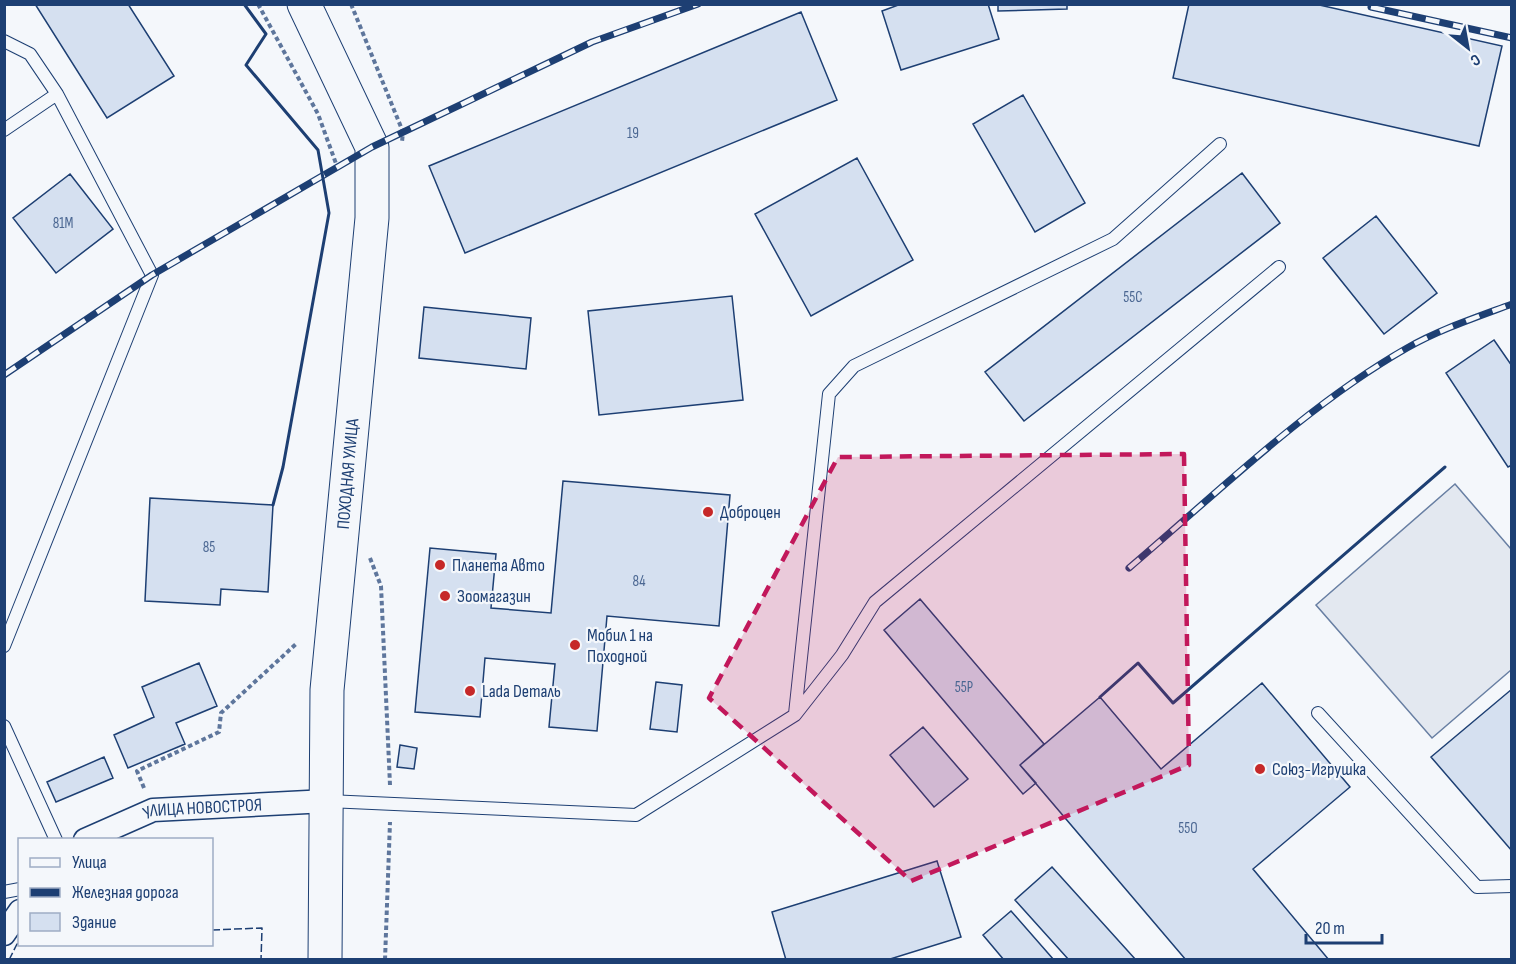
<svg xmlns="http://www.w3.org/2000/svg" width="1516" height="964" font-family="'Sofia Sans Condensed',sans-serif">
<rect width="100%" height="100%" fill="#f4f7fb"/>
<path fill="#e3e8f0" stroke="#687fa3" stroke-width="1.5" d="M1455 484 1511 549V670L1432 738 1316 605Z"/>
<path fill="#d5e0f0" stroke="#1d3f73" stroke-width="1.5" d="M35 4H128L174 76 107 118Z
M901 4H988L999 39 901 70 882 11Z
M998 4H1067V9L998 11Z
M1189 4H1315L1502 46 1479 146 1173 78Z
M801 12 837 100 465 253 429 166Z
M1023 95 1085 203 1035 232 973 124Z
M857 158 913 260 811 316 755 214Z
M1242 173 1280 223 1024 421 985 372Z
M70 174 113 229 56 273 13 218Z
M1376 216 1437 293 1384 334 1323 258Z
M732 296 743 400 599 415 588 311Z
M424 307 531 318 526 369 419 358Z
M1494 340 1512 366V465L1508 467 1446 373Z
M563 481 730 495 719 626 607 616 597 731 549 727 555 664 485 658 480 717 415 712 430 548 496 554 491 608 551 613Z
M150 498 273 505 268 592 221 589 220 605 145 601Z
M920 599 1044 744 1020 765 1036 783 1023 794 884 630Z
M199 663 217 706 176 723 185 744 128 768 114 735 154 717 142 687Z
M656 682 682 685 677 732 650 729Z
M1262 683 1350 787 1253 869 1329 960H1186L1020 765 1100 697 1161 769Z
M1512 689V851L1431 757Z
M923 727 968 779 934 807 890 755Z
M400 745 417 748 414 769 397 767Z
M104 757 113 778 56 802 47 782Z
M937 861 961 937 887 960H786L772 912Z
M1052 867 1136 960H1069L1015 900Z
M1011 911 1054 960H1004L983 935Z"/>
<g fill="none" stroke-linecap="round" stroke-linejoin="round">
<g stroke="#1d3f73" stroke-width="14">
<path id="lane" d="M4 41 30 54 57 94 152 275 4 646
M4 130 57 94
M1318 713 1477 887 1512 886
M795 714 829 394 854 366 1113 239 1220 144
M4 726 56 840
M328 801 636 815 795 715 842 655 875 602 1279 267
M4 892 20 889"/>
</g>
<g stroke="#1d3f73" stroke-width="25">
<g id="street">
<path id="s1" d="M85 840 153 810 327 801"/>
<path d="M4 934 20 911"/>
</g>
</g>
<g stroke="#1d3f73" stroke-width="35">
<path id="secondary" d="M304 4 372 147V218L327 690 325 960"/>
</g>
<path stroke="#5e769c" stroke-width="4" stroke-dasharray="4.5 3" stroke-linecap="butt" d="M258 4 318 114 338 169
M351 4 403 132 402 142
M370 558 381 586 390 785
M144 788 137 771 219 732 221 713 296 644
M385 960 390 822"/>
<use href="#lane" stroke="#f4f7fb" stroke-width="12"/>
<use href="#street" stroke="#f4f7fb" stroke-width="22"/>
<use href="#secondary" stroke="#f4f7fb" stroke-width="33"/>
<g stroke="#1d3f73" stroke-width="7">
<path id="rail" d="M1371 7 1512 38
M4 375 152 275 372 147 592 42 698 4
M1129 568C1216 494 1307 405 1407 348 1438 330 1477 317 1512 304"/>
</g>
<use href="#rail" stroke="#f4f7fb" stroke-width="4.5" stroke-dasharray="14" stroke-linecap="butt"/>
<path stroke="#1d3f73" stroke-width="1.5" stroke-dasharray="8 3" stroke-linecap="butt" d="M212 930 262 928 261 960
M9 960 17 944H20"/>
<path stroke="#1d3f73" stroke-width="3" d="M244 4 266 34 246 65 318 150 329 213 283 467 273 505
M1100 697 1138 663 1173 703 1445 467"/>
</g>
<path fill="#c2185b" fill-opacity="0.2" stroke="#c2185b" stroke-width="4.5" stroke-dasharray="12 8" stroke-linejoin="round" d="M1184 454 1189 765 911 881 709 698 838 457Z"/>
<g fill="#c62828" stroke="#f4f7fb" stroke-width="2">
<circle cx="708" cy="512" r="6"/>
<circle cx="440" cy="565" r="6"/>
<circle cx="445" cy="596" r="6"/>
<circle cx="575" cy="645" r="6"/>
<circle cx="470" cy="691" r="6"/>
<circle cx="1260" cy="769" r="6"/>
</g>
<g text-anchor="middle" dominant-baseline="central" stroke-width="4.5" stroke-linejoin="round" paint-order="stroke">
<g font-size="15" fill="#4b6792">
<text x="633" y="133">19</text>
<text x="63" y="223">81М</text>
<text x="1133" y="297">55С</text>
<text x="209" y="547">85</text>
<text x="639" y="581">84</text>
<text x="964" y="687">55P</text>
<text x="1188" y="828">55О</text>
</g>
<g font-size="18" fill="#1d3f73" stroke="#f4f7fb">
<text transform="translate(348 474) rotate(-85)">ПОХОДНАЯ УЛИЦА</text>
<text stroke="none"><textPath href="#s1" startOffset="124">УЛИЦА НОВОСТРОЯ</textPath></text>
</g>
<g font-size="18" fill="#1d3f73" stroke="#f4f7fb" text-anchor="start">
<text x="720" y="512">Доброцен</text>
<text x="452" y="565">Планета Авто</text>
<text x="457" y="596">Зоомагазин</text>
<text x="587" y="635">Мобил 1 на<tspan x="587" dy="21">Походной</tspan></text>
<text x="482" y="691">Lada Dеталь</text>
<text x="1272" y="769">Союз-Игрушка</text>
</g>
</g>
<rect width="1516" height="964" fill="none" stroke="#1d3f73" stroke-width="12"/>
<rect x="18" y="838" width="195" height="108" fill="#f4f7fb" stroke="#9eadc5" stroke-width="1.5"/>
<rect x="30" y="858" width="30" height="9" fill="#f4f7fb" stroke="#9eadc5" stroke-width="1.5"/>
<text x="72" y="868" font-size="18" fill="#1d3f73">Улица</text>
<rect x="30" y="888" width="30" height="9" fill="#1d3f73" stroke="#9eadc5" stroke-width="1.5"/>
<text x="72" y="898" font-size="18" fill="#1d3f73">Железная дорога</text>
<rect x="30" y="913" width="30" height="18" fill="#d5e0f0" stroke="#9eadc5" stroke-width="1.5"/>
<text x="72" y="928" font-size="18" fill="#1d3f73">Здание</text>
<g transform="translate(1468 48) rotate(149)" stroke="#f4f7fb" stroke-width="4.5" paint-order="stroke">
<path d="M0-4.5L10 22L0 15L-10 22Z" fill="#1d3f73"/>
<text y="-9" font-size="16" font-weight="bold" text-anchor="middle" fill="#1d3f73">С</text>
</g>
<path d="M1306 934v9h76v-9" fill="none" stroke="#1d3f73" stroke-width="3"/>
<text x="1315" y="934" font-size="18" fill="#1d3f73" stroke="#f4f7fb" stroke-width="4.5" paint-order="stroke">20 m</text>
</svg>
